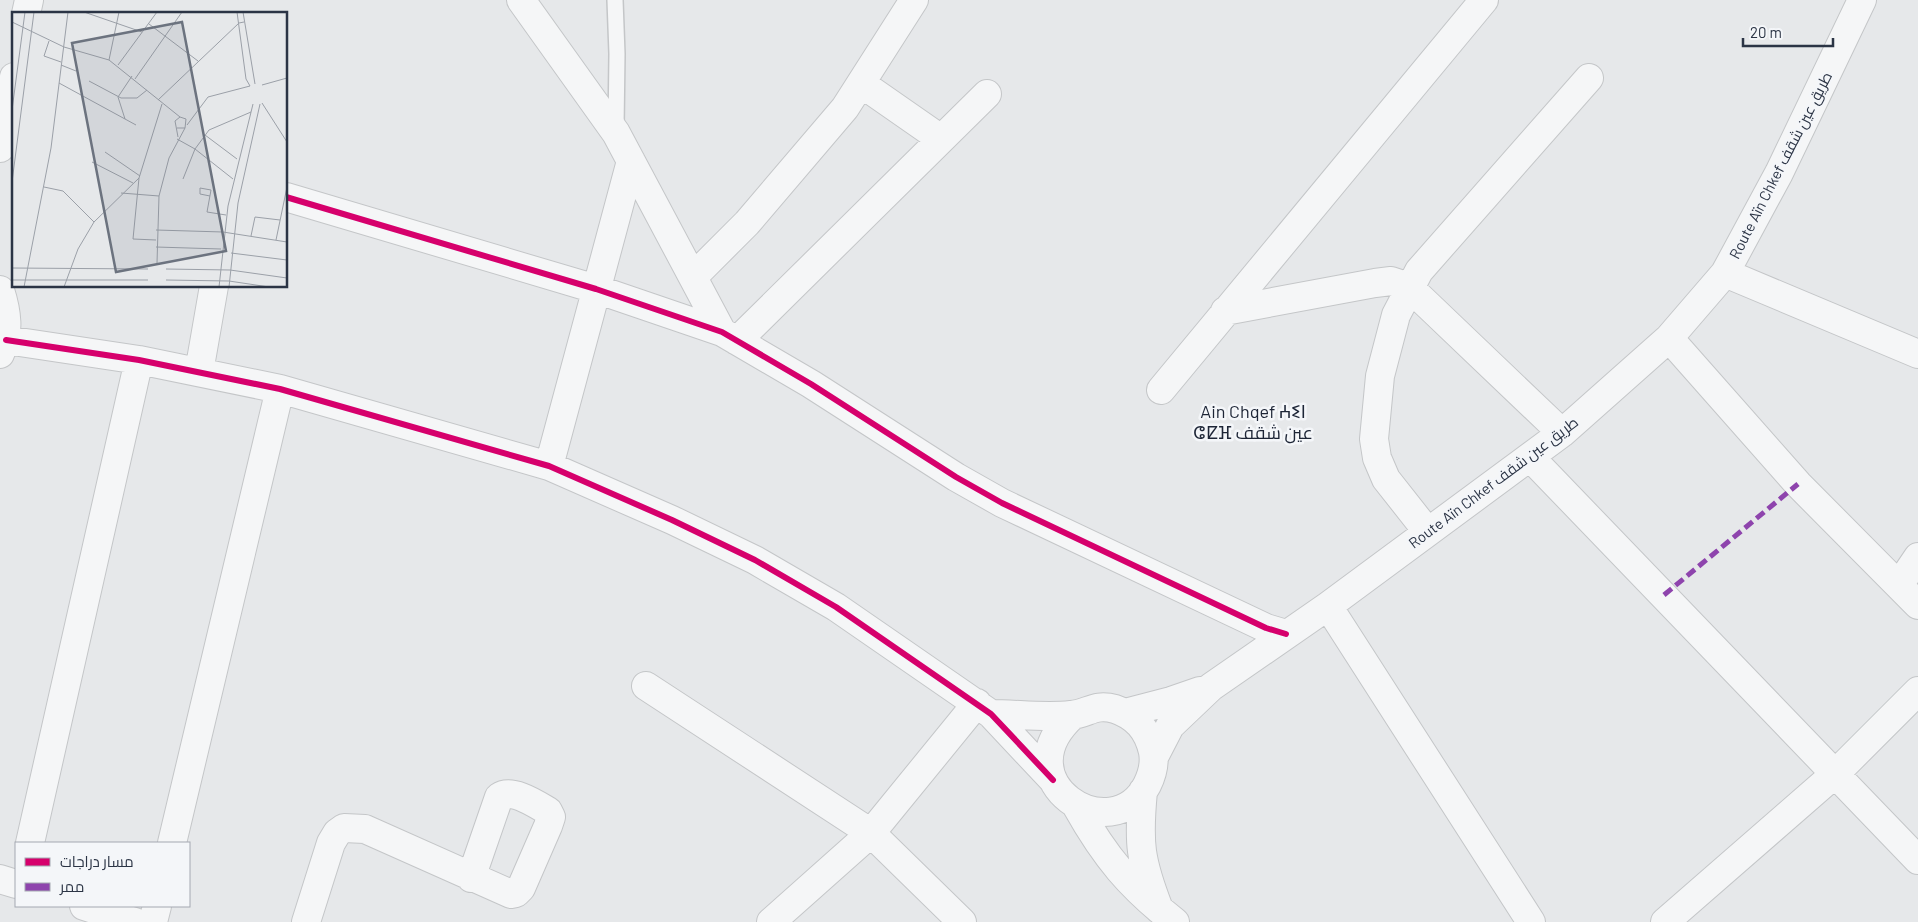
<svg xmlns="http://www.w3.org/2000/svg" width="1918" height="922" font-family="Barlow,Cairo,'Noto Sans Tifinagh',sans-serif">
<rect width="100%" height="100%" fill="#e6e8ea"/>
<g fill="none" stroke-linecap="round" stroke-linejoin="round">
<g stroke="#c4c6c8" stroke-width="18">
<path id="service" d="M615 0 617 54 616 128"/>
</g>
<g stroke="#c4c6c8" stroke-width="30">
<path id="minor" d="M521 0 616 133 722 332
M26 14 29 0
M862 84 941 139
M0 148 14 77
M286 197 596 289 722 332 811 384 956 477 1002 503 1266 628 1286 634
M1725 273 1918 354
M693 277 747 223 845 108 914 0
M0 290C7 312 10 332 0 354
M1225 311 1375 283 1391 281 1409 287 1562 433
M1669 338 1798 484 1918 605
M6 340 139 360 280 389 549 466 672 520 755 560 836 607 991 714 1053 780
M737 341 987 94
M199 372 214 286
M1161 390 1484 0
M1530 457 1918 860
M549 466 631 161
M1427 531 1386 479 1377 458 1374 439 1380 376 1396 315 1419 271 1589 78
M1899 585 1918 557
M1328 606 1531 922
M646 686 871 833 962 922
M1125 713 1171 701 1200 691
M991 714C1017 714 1045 718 1071 715 1088 714 1094 703 1115 709 1136 716 1148 730 1153 752 1155 763 1152 775 1147 785 1112 852 1000 781 1073 715
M1154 757 1170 726 1211 687 1328 606 1562 433 1669 338 1725 273 1779 173 1862 0
M1143 791C1138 843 1140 860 1159 909
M1077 807C1105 857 1130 887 1175 922
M30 843 139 360
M172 843 280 389
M0 879 16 884
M84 906 135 922
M153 922 157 906
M306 922 331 843 337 833 344 828 365 829 511 894 516 893 521 888 548 826 551 817 548 811C536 804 512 788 499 797L471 878
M771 922 871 833 977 703
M1665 922 1836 773 1918 691"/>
</g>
<use href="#service" stroke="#f5f6f7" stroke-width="15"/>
<use href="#minor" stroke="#f5f6f7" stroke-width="28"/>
<path stroke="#8e44ad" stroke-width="5" stroke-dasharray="10 5" stroke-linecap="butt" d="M1664 595 1798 484"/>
<g stroke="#f4f6f9" stroke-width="9">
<path id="cycleway" d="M286 197 596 289 722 332 811 384 956 477 1002 503 1266 628 1286 634
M6 340 139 360 280 389 549 466 672 520 755 560 836 607 991 714 1053 780"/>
</g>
<use href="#cycleway" stroke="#d6006c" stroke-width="6"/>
</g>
<g text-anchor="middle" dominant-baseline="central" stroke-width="5" stroke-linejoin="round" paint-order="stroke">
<g font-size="15" fill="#2b3445" stroke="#f4f6f9">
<text transform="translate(1780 165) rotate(-63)">Route Aïn Chkef طريق عين شقف</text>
<text transform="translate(1493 482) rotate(-37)">Route Aïn Chkef طريق عين شقف</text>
</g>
<g font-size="18" fill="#1d2536" stroke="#f4f6f9">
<text x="1253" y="411">Ain Chqef ⵄⵉⵏ<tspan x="1253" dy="21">ⵛⵇⴼ عين شقف</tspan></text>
</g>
</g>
<g transform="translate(12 12)">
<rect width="275" height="275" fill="#e6e8ea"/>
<path fill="none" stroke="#9ba0a8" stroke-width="1" d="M72 0 130 20M225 0 234 67 238 74M231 0 243 72M0 10 52 35 97 48 168 105M137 12 186 49M37 29 32 44 49 50M97 48 107 0M49 53 64 59M106 53 145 0M123 67 170 0M77 69 109 86H125L135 78M47 71 124 113M250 73 275 66M146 88 227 11 232 10M250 91 275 130M0 98 13 0M113 107 106 85 120 64M175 113 196 85 238 74M165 116H173L174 107 168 105 163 109 166 125M193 123 225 147M165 127 183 137 221 167M93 140 128 164M80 150 121 171M171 167 183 137 197 118 239 100M0 170 22 0M32 175 51 179 82 210M109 181 147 184M198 184 188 182V176L199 178 195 200 214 203M144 218 211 220 275 230M239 224 243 205 268 208M144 228 121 227 127 166 150 92M264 228 275 175M144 235 209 237M219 241 275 248M145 251 147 184 157 146 173 116M0 256 136 257M154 257 218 258 275 266M0 268H136M154 268 217 269 257 275M12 275 39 136 56 0M52 275 66 237 82 210 127 166M207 275 216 194 241 92M217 275 226 191 248 92"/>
<path fill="#6c737f" fill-opacity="0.15" stroke="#6c737f" stroke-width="2.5" d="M170 10 214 239 104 260 60 31Z"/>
<rect width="275" height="275" fill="none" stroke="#2b3445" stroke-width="2.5"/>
</g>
<rect x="15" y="842" width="175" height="65" fill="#f4f6f9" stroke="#a4a8b1"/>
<rect x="25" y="858" width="25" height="8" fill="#d6006c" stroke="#a4a8b1"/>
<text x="60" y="867" font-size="15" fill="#2b3445">مسار دراجات</text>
<rect x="25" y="883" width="25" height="8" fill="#8e44ad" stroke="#a4a8b1"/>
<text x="60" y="892" font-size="15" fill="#2b3445">ممر</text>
<path d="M1743 38v8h90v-8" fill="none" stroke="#2b3445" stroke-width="2.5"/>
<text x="1750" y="38" font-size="15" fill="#2b3445" stroke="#f4f6f9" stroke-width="4" paint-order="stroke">20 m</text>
</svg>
